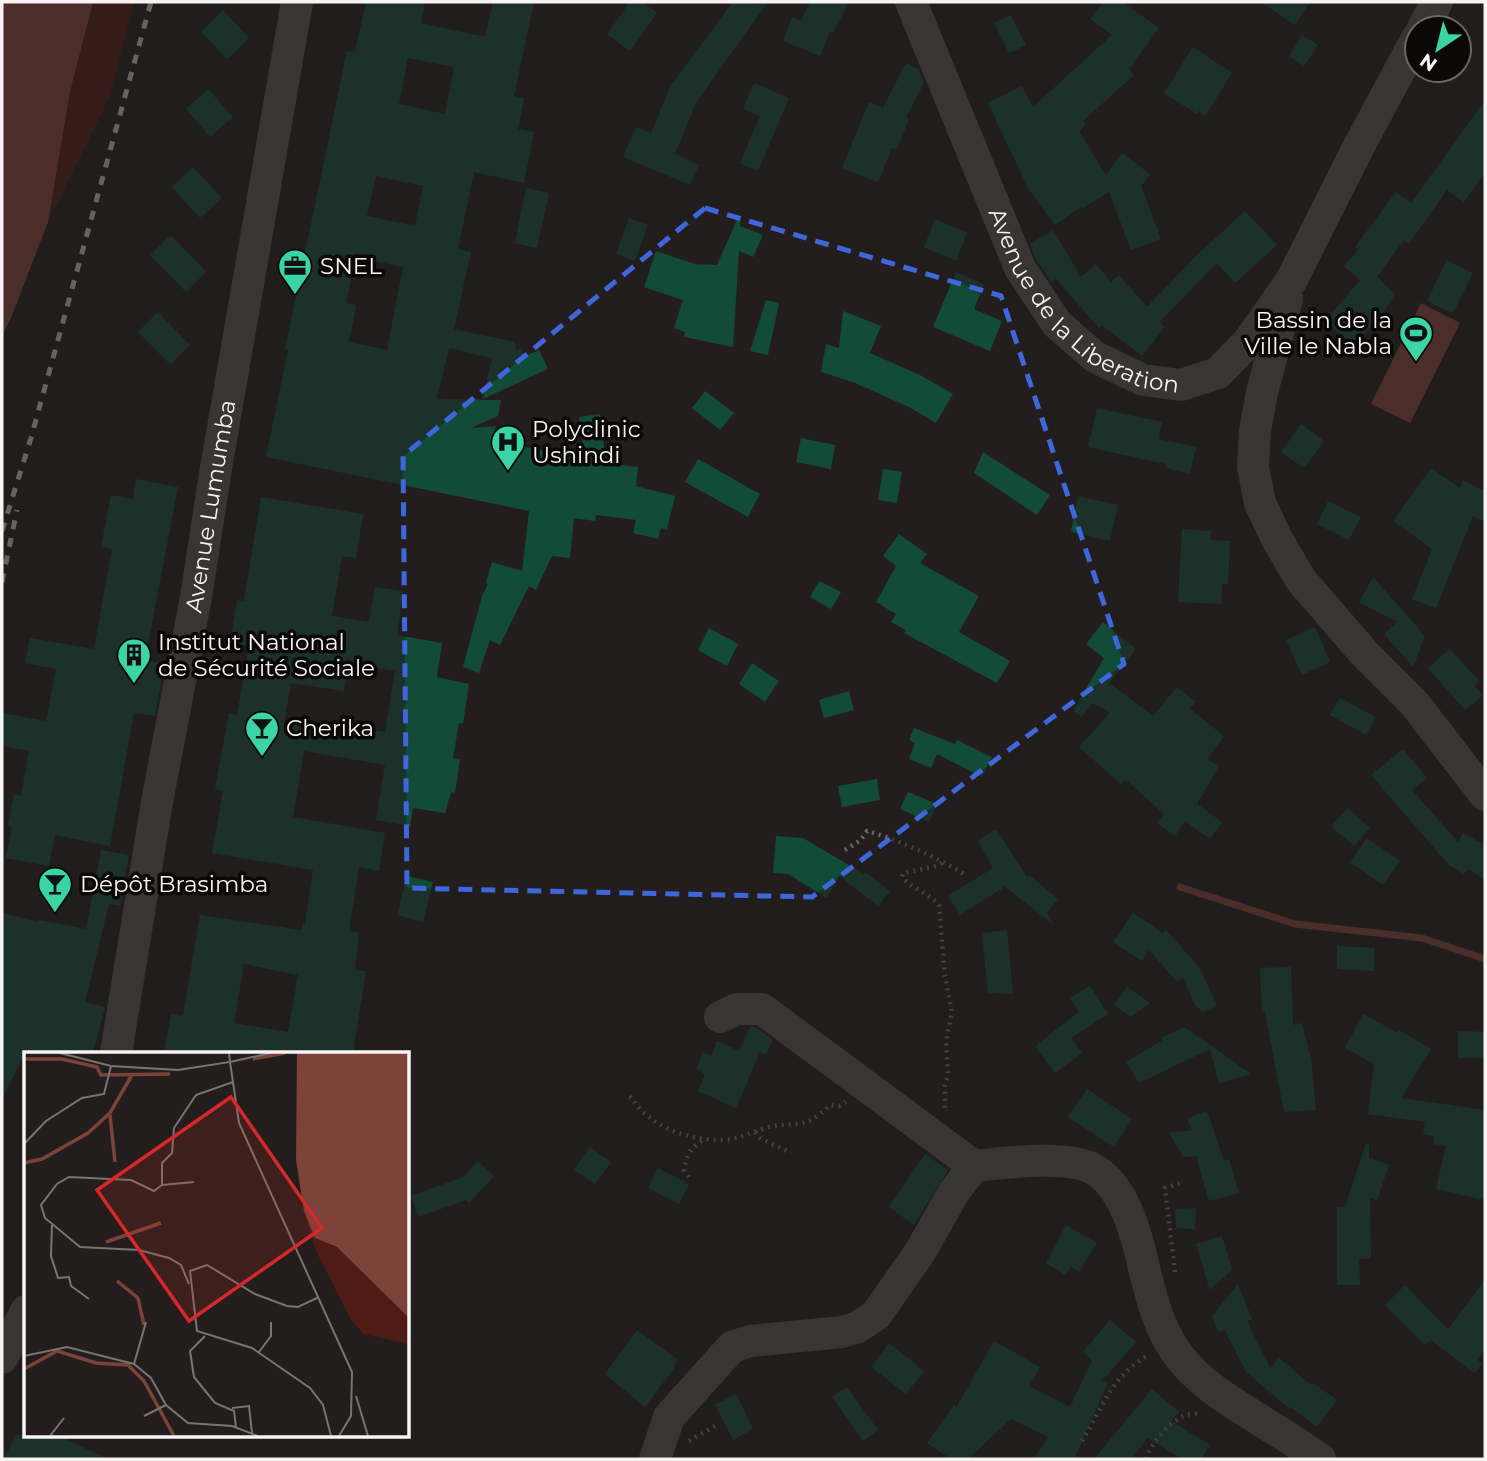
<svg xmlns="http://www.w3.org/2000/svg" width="1487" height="1461" font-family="Montserrat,sans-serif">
<rect width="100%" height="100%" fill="#231e1d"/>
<path fill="#4f1c15" d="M93 2H134L110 96 48 222 70 92Z"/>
<path fill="#7d4239" d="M2 2H93L70 92 48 222 11 318 2 336Z
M1421 303 1460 323 1410 423 1371 404Z"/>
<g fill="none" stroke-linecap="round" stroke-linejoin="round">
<path stroke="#7d4239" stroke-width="7" d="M1180 887 1295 924 1422 938 1485 959"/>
</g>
<path fill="#124b38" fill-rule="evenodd" d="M366 2H425L421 23 485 37 493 2H534L514 96 524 98 518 129 534 132 524 183 474 172 458 249 471 252 454 329 515 342 516 350 521 348 525 356 539 350 548 369 483 399 492 358 449 348 437 399 501 400 498 416 471 428 496 426 493 437 510 441V444L585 459 579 417 600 414 606 463 638 467 636 486 675 496 667 530 661 528 658 539 633 533 636 520 596 515 595 521 574 518 570 558 552 556 536 590 529 586 500 645 490 640 479 673 463 667 482 596 488 584 486 583 492 562 522 571 529 511 266 457 288 350 285 349 347 51 355 52ZM408 58 454 67 445 114 399 104ZM376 176 423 186 415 226 367 216ZM356 257 403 267 387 350 349 342 356 305 346 303Z
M630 2H642L657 13 630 51 607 34Z
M733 2H768L696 103 675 154 699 165 690 185 623 157 636 127 651 133 671 85Z
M810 2H849L833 33 830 31 820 56 783 41 792 17 801 21Z
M1103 2H1122L1159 28 1129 69 1134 75 1083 121 1086 124 1079 131 1106 175 1122 153 1150 174 1141 186 1161 239 1131 250 1109 192 1081 209 1082 206 1055 225 1029 190 988 103 1022 86 1033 107 1112 35 1090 19Z
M1261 2H1310L1295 25Z
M223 10 249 38 227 59 201 32Z
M1011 15 1026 45 1009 53 994 23Z
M1302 35 1318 45 1304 66 1289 56Z
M1193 47 1232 73 1205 116 1199 111 1197 114 1164 93Z
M906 63 919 69 924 83 906 118 909 119 897 149 892 148 878 182 842 168 869 102 883 108Z
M754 83 789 98 758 171 740 163 760 116 743 109Z
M208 89 233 117 210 137 186 109Z
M1485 100V172L1464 202 1447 190 1409 244 1404 240 1377 277 1395 294 1376 324 1374 323 1354 346 1325 321 1360 280 1344 266 1359 249 1355 247 1396 192 1411 203Z
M193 167 222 198 200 218 172 187Z
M526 188 549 193 537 248 515 243Z
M1245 211 1277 245 1235 283 1217 263 1159 322 1165 327 1142 356 1102 325 1099 328 1056 279 1051 282 1036 259 1030 244 1053 230 1081 277 1096 264 1111 282 1119 275 1147 307 1198 254Z
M739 215H741L740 226 763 235 753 257 739 251 733 347 684 337 685 332 674 328 683 300 644 287 656 251 695 264 717 265Z
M629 218 648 225 635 261 616 254Z
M935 219 967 233 956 261 924 247Z
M171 235 206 272 186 292 150 255Z
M1447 260 1473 273 1453 313 1427 301Z
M956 272 984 284 974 309 1002 321 990 351 933 327Z
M766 300 779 303 768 355 750 351Z
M843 311 881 326 870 353 920 375 953 394 936 423 909 407 855 383 821 372 826 344 839 348Z
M158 312 190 345 170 364 138 332Z
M705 391 734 413 720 430 692 408Z
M1097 408 1162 422 1158 439 1196 447 1190 474 1165 468 1166 464 1088 447Z
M1301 424 1324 441 1304 468 1281 452Z
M801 438 835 445 831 469 796 462Z
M983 452 1050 495 1037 515 974 473Z
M698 459 760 494 748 517 685 482Z
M1431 468 1460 488 1463 480 1485 491V522L1473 516 1436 608 1412 599 1432 549 1393 521Z
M883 469 902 472 897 503 878 500Z
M136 479 178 487 145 660 165 664 155 716 134 713 110 846 55 835 49 866 6 858 12 827 8 826 14 794 21 796 29 751 2 746V713L46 721 56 669 25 663 30 638 94 649 112 549 101 547 111 495 133 499Z
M1078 496 1118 505 1110 541 1071 532Z
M261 497 363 514 356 558 342 556 332 616 369 622 375 587 403 591 397 635 442 643 437 677 469 684 463 724 459 723 453 758 460 759 455 793 451 792 445 813 413 808 410 826 376 820 385 765 304 751 293 817 385 833 379 871 359 867 349 931 359 933 355 970 366 971 353 1053H164L171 1014 183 1016 200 915 302 930 303 923 305 924 313 870 212 853 223 791 215 789 229 713 237 715 249 646 230 643 237 600 244 601ZM349 663 395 671 385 732 329 723 328 731 284 723 291 683 344 691ZM244 964 298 975 288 1032 234 1023Z
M1328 501 1361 517 1349 540 1317 524Z
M1182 529 1211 531V540L1230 541 1228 584H1222L1221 604 1178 602Z
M899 534 927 554 920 563 979 596 959 632 1010 661 997 683 904 633 906 630 891 622 896 614 876 602 896 566 883 556Z
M1373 577 1425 636 1413 667 1384 634 1397 622 1359 602Z
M819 581 841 592 831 609 810 597Z
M1103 622 1136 649 1109 683 1153 716 1177 687 1196 702 1190 709 1224 736 1207 759 1219 766 1197 804 1222 822 1210 839 1185 821 1175 836 1157 823 1164 814 1125 779 1121 784 1079 747 1110 713 1093 703 1082 717 1073 711 1104 658 1086 644Z
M1315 627 1330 662 1302 675 1286 640Z
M709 628 738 644 727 666 698 650Z
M1450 649 1479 681 1474 686 1483 695 1465 710 1428 668Z
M752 663 779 681 765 702 739 684Z
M849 691 854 710 824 718 819 700Z
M1340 698 1376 717 1366 735 1330 715Z
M914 728 955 744 957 740 992 757 982 777 937 754 931 768 909 759 915 743 909 740Z
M1403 749 1427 778 1412 790 1458 842 1463 833 1485 845V879L1468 869 1464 874 1449 865 1371 775Z
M877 779 880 800 842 807 838 786Z
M908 792 937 804 929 822 900 809Z
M1348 808 1370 828 1354 846 1331 826Z
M996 829 1027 877 1029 875 1058 899 1047 912 1053 924 1003 885V888L960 915 948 896 993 868 978 841Z
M776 836 803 838 864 874 865 872 890 891 878 906 839 876 827 898 788 874 773 873Z
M1367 838 1400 861 1383 885 1350 862Z
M101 850 129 855 120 906 109 904 85 1002 105 1007 93 1053H34L27 1050 2 1099V913L38 922V920L86 929Z
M407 876 433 882 423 922 397 915Z
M1133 913 1163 933 1166 930 1200 968 1217 1006 1202 1012 1194 1003 1183 977 1177 982 1149 950 1142 961 1113 942Z
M1007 930 1013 994 988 993 982 933Z
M1337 946 1375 948 1374 971 1337 969Z
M1291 967 1293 1025 1302 1023 1311 1059 1316 1110 1284 1112 1265 1012H1262L1260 968Z
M1090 986 1108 1014 1071 1038 1082 1053 1055 1073 1035 1046 1079 1012 1070 998Z
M1127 987 1150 1003 1131 1017 1114 1005Z
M1363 1014 1398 1033 1399 1030 1431 1049 1401 1098 1485 1110V1200L1436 1189 1446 1146 1433 1144 1434 1136 1423 1134 1425 1122 1368 1114 1374 1064 1345 1048Z
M750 1027H756L773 1040 766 1055 760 1052 736 1108 698 1091 705 1074 696 1069 703 1052 711 1056 717 1041 739 1051Z
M1184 1027 1213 1047 1251 1074 1219 1083 1210 1049 1139 1083 1126 1062 1163 1040 1161 1038Z
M1458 1031 1485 1032V1058H1458Z
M1087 1089 1132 1119 1114 1147 1068 1117Z
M1207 1111 1224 1161 1229 1159 1239 1193 1209 1201 1196 1156 1183 1157 1169 1133 1192 1130 1187 1118Z
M1366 1144H1369V1158L1389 1165 1377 1200 1370 1197 1371 1258 1359 1259 1360 1285H1337V1207H1345Z
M590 1147 611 1162 595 1184 574 1170Z
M925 1154 948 1170 914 1225 889 1207Z
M478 1161 494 1176 469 1203 466 1200 418 1217 411 1196 463 1177Z
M658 1168 689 1184 679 1204 648 1188Z
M1196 1208 1195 1229 1176 1228 1175 1209Z
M1066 1225 1097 1243 1079 1272 1071 1267 1065 1275 1046 1263Z
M1222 1236 1232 1270 1210 1290 1196 1244Z
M1485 1280V1350L1478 1360 1482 1365 1474 1373 1431 1340 1425 1345 1385 1305 1405 1285 1448 1329Z
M1238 1284 1252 1319 1247 1321 1270 1368 1279 1358 1311 1385 1313 1383 1337 1400 1317 1427 1289 1406 1291 1410 1246 1372 1225 1330 1218 1332 1212 1316Z
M1110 1320 1136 1342 1102 1381 1108 1383 1074 1459H1034L1048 1437 1011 1419 968 1459H951L927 1443 954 1405 956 1408 994 1341 1040 1367 1029 1386 1070 1407 1092 1360 1083 1352Z
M637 1330 678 1360 674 1366 675 1367 645 1407 605 1374Z
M889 1343 924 1371 906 1394 871 1367Z
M847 1387 878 1430 863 1441 832 1397Z
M1152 1389 1179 1412 1171 1421 1210 1445 1201 1459H1182L1148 1438 1131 1459H1094Z
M736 1394 753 1429 733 1440 715 1405Z
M16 1435H57L108 1459H4Z"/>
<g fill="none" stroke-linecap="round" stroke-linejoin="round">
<path stroke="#6f6a69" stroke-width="4.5" stroke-dasharray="2 5" stroke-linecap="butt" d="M845 850 861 840 867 831C901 841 937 857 967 876
M942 863 937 866 903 873 902 877C913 889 928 893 939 905L945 976 952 1012 946 1042 948 1075 945 1085V1112
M630 1096C650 1127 688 1141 724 1140 739 1139 752 1132 766 1128 797 1119 802 1133 830 1105L839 1106 846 1102
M755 1132 760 1138 791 1153
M689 1177 684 1170C687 1155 690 1148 703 1140
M1175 1272 1165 1188 1181 1183
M689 1441 715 1426
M1082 1441C1103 1407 1112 1375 1149 1355
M1146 1459C1151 1443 1168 1424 1183 1416 1187 1414 1195 1414 1200 1413"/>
<g stroke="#555251" stroke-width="32">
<path id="s1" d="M911 2 1020 268 1057 324 1095 357 1143 380 1181 385 1218 373 1248 342 1291 281 1359 146 1417 38"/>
<path d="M1423 28 1437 2"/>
<path d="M1287 299 1262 392 1255 431 1253 467 1260 503 1277 539 1301 580 1364 653 1414 703 1485 795"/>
<path d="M720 1017 737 1009H762L974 1166"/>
<path id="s2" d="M116 1053 157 802 196 597 216 468 297 2"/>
<path d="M2 1358 26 1311"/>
<path d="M655 1459 669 1417 732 1347 750 1341 842 1332 858 1327 876 1315 920 1252 954 1192 974 1166C1004 1163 1071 1154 1095 1170 1125 1188 1137 1236 1144 1268 1152 1301 1160 1333 1182 1360 1206 1389 1240 1407 1271 1427 1288 1437 1304 1448 1320 1459"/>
</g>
<path stroke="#bbb7b6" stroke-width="5" stroke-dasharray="9 9" stroke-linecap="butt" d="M2 531 31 438 151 2
M2 582 17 510"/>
</g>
<path d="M0 0H1487V1461H0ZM705 208 1001 296 1124 664 812 897 407 888 403 456Z" fill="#231e1d" fill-opacity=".55" fill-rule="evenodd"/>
<path fill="none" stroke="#3e67dc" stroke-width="5" stroke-dasharray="14 9" stroke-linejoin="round" d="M705 208 1001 296 1124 664 812 897 407 888 403 456Z"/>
<defs>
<g id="office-pin" transform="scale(1.75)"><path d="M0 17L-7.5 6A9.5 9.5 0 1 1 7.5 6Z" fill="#3bd4a4" stroke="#0b0908"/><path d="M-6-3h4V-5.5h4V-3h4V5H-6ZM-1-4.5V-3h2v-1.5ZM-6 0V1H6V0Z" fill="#111"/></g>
<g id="stadium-pin" transform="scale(1.75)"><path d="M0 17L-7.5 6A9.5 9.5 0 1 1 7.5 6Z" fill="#3bd4a4" stroke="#0b0908"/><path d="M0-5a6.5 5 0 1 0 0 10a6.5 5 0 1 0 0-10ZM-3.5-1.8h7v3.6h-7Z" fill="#111"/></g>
<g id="hospital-pin" transform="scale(1.75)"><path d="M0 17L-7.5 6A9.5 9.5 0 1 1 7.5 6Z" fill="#3bd4a4" stroke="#0b0908"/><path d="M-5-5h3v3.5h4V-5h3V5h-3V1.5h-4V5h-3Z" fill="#111"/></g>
<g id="building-pin" transform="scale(1.75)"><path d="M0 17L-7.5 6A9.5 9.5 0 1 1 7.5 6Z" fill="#3bd4a4" stroke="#0b0908"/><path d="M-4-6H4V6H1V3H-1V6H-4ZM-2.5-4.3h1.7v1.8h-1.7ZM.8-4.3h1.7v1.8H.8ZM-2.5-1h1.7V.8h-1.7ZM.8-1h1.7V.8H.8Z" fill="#111"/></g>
<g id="bar-pin" transform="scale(1.75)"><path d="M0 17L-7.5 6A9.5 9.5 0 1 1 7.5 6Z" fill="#3bd4a4" stroke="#0b0908"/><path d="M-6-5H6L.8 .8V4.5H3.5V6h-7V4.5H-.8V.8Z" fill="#111"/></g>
</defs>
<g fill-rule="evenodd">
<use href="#office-pin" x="295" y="266"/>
<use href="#stadium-pin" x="1416" y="333"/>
<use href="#hospital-pin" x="508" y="442"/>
<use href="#building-pin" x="134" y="655"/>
<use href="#bar-pin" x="262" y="728"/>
<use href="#bar-pin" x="55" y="884"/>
</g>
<g text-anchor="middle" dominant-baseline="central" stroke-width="7" stroke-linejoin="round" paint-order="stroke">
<g font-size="23" fill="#f8f4f3" stroke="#0b0908" text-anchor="start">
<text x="320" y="266">SNEL</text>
<text x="1392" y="320" text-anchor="end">Bassin de la<tspan x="1392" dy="26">Ville le Nabla</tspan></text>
<text x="532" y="429">Polyclinic<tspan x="532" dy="26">Ushindi</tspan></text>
<text x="158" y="642">Institut National<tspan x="158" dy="26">de Sécurité Sociale</tspan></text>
<text x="286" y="728">Cherika</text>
<text x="80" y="884">Dépôt Brasimba</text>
</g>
<g font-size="23" fill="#f8f4f3" stroke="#0b0908">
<text stroke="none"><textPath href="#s1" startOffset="359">Avenue de la Liberation</textPath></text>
<text stroke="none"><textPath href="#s2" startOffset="555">Avenue Lumumba</textPath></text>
</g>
</g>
<g transform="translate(24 1052)">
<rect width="385" height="385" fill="#231e1d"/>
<path d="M280 159 291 186 313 195 385 266V292L340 282 326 266 292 199Z" fill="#4f1c15"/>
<path d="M273 1H385V266L313 195 291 186 280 159 272 108Z" fill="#7d4239"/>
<path fill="none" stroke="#7d4239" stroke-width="3.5" d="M0 7H38L73 15 77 23 146 22M229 7 261 1M86 63 91 110M0 111 18 107 64 81 86 61 108 23M82 190 137 171M93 229 114 246 120 273M0 317 33 299 72 311 104 313 120 329 150 384"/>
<path fill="none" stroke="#787473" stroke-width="2" d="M36 1 87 14 154 18 206 10 205 1M247 1 206 10 215 71 328 320 327 364 315 384M0 92 22 69 58 46 80 42 87 14M138 133 170 130M28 173 27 204 34 226 45 225 47 234 65 247M165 232 157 213 145 206 115 198 56 195 21 166 17 153 33 132 45 125 107 128 130 139 138 133V111L148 101 150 76 172 43 209 30M295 245 274 255 263 254 231 242 183 213 166 219 173 279 228 296 286 336 299 353 307 384M181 284 166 299 170 325 191 351 210 359 212 375M235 300 247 284V270M0 304 43 295 110 312 127 326 142 353 164 371 208 374 234 384M110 312 122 270M332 344 344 384M208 356 225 354 228 381M120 364 142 353M26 384 40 366"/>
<path fill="#d62828" fill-opacity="0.15" stroke="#d62828" stroke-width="3.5" d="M207 45 298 176 165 269 73 138Z"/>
<rect width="385" height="385" fill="none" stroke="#f8f4f3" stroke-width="3.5"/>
</g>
<rect width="1487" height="1461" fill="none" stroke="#f8f4f3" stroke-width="7"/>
<g transform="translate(1438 49) rotate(215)"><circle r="33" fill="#0b0908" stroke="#6a6766" stroke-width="2"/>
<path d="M0-5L12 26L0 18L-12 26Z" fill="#3bd4a4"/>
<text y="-10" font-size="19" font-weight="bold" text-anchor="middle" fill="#f8f4f3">N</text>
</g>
</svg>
